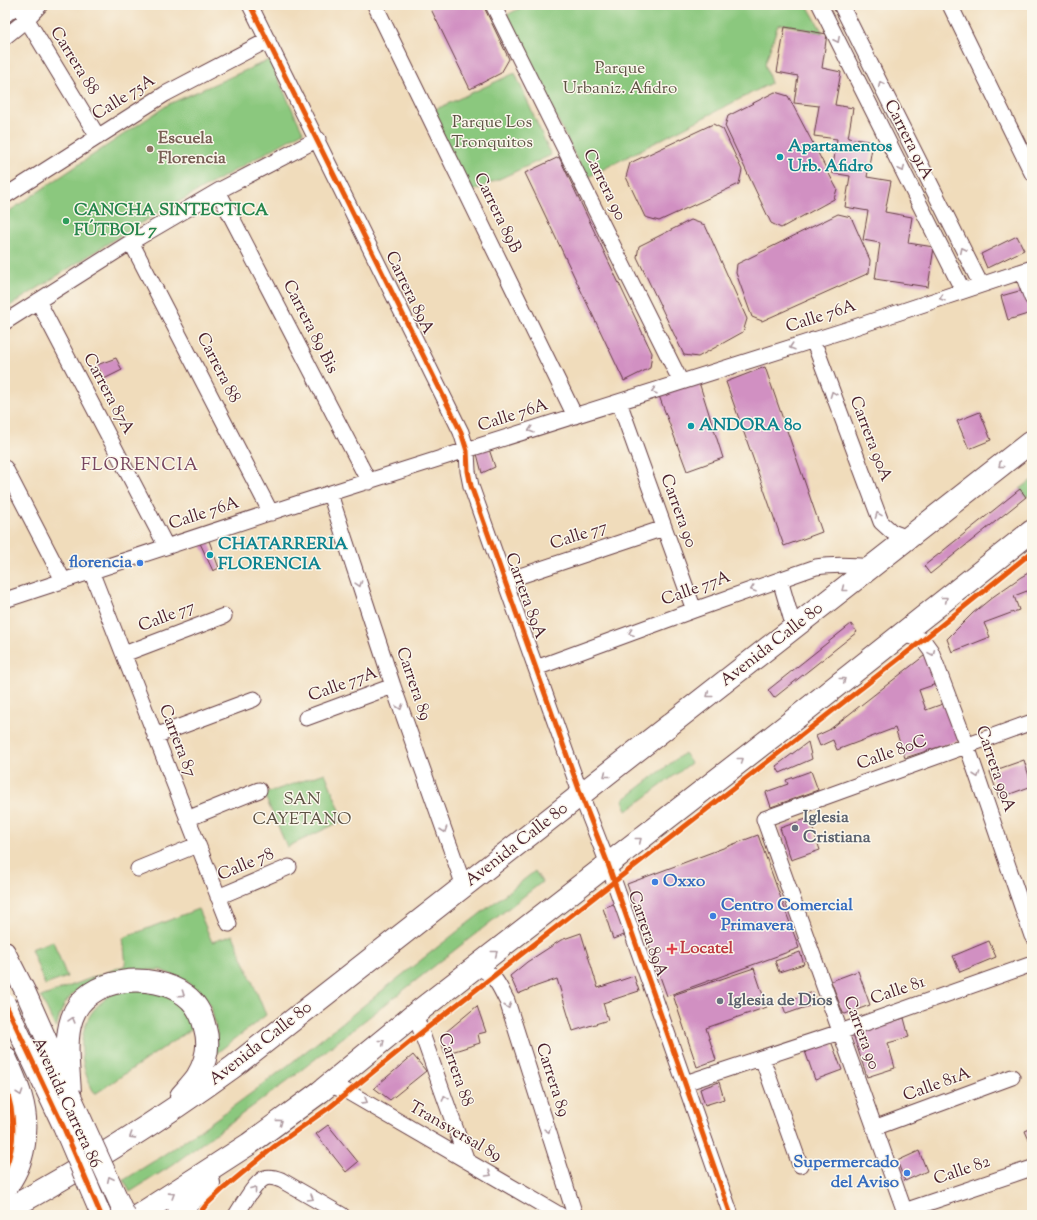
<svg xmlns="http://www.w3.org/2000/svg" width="1037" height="1220" font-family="'Sorts Mill Goudy',serif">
<rect width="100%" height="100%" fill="#fbf7ec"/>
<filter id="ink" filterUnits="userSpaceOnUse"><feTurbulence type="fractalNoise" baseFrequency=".025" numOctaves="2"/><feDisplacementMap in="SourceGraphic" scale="8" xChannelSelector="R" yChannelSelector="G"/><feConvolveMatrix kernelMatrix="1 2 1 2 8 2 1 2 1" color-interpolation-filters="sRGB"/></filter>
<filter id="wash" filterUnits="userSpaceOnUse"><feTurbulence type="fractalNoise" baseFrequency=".012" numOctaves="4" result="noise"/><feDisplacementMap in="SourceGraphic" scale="16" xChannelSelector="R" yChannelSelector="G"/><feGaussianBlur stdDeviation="0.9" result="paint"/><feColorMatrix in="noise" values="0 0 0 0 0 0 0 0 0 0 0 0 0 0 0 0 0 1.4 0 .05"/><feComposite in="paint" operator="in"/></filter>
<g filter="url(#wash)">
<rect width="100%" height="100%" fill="#f0dcbb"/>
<path fill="#8bc87e" stroke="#6a7454" d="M526 5H807L823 33 783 24 778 25 765 64 771 83 586 178 507 15Z
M269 60 303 132 132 228 5 309V214L169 104Z
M515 73 551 155 469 193 432 111Z
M1032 480V493L1026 497 1020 489Z
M684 753 691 763 627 811 623 800Z
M325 773 344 820 287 847 264 794Z
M535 871 542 882 282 1085 168 1168 130 1192 124 1180C214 1125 296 1060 378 994 430 953 482 912 535 871Z
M198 909 212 942 233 935 266 1015 214 1055 217 1034 211 1006 186 981 161 970H125L104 976 81 987 71 996 64 1005 59 1017 56 1029 41 997 126 965 123 938Z
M53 941 67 977 45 985 31 949Z
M147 989 179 998 197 1025 95 1094C78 1066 74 1023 103 1001 105 999 108 996 110 995 121 990 135 990 147 989Z"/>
<g id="blocks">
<path fill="#d190c2" d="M429 5H483L509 59 501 73 470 89Z
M785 27 827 34 822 68 841 72 835 105 853 108 848 138 873 142 867 177 891 181 885 212 912 217 908 243 934 247 928 287 875 279 880 243 863 240 868 211 845 207 850 176 832 173 837 139 814 136 819 106 794 103 798 76 777 72Z
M775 92 788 96 837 189 834 199 781 228 771 223 725 126 728 116Z
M713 124 723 129 742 170 739 184 659 221 645 217 626 177 630 163Z
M559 157 652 353 650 368 624 381 525 173Z
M838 214 851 217 870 260 869 273 762 321 752 317 736 273 737 264Z
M691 220 705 225 747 319 743 332 698 357 684 355 637 257 639 246Z
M1017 236 1024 250 987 268 981 254Z
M1019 291 1025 292 1031 313 1008 320 1001 296Z
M116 358 122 370 104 379 97 365Z
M765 367 822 532 784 546 726 382Z
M698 379 723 458 687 471 658 393Z
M980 412 991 440 969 449 957 421Z
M488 446 495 467 482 473 476 450Z
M1020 489 1026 497 930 574 924 566Z
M208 538 219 568 213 571 199 541Z
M1032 571V602L1027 591 1014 596 1019 610 984 623 990 637 952 652 947 639 973 613 994 596 1021 577Z
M851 624 857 632 774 698 768 690Z
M929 652 939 683 919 690 926 710 948 702 960 740 905 758 895 728 837 750 833 740 820 746 816 736 829 730Z
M808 742 812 759 780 773 776 766Z
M1024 760 1032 786 999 798 990 772Z
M811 771 818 790 771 807 766 792 788 784 786 780Z
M809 818 820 850 791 860 780 828Z
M758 835 799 948 667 996 627 884Z
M616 903 627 934 613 939 603 908Z
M581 933 598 988 634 976 639 991 603 1003 608 1020 573 1031 557 979 537 986 518 994 510 976 527 962 561 940Z
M989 941 996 957 960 972 953 956Z
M800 952 804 964 779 972 775 961Z
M754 968 767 1007 706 1028 716 1060 697 1067 673 995Z
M858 971 870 1005 845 1014 843 1013 831 981Z
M813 992 817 1003 786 1014 782 1003Z
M477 1006 486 1032 478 1034 480 1043 445 1054 440 1037Z
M904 1018 909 1037 888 1043 895 1068 867 1077 853 1034Z
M831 1041 842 1070 815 1080 805 1051Z
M413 1055 426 1071 390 1100 374 1088Z
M719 1082 724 1099 705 1105 700 1089Z
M328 1125 358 1162 346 1172 316 1134Z
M1032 1128V1147L1025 1131Z
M919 1151 927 1171 905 1181 897 1161Z"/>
</g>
</g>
<g filter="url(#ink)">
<use href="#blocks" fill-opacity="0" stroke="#633b41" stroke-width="1"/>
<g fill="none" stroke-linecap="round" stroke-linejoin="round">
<g stroke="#633b41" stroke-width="17">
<path id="minor" d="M18 5 98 137
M250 5 461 432 467 451 468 471 471 486 581 795 608 864 731 1215
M375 5 575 416
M493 5 681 382
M820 5 963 291
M841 5 981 285
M950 5 1032 173
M5 15 17 5
M5 37 26 20 40 5
M218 191 369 482
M5 196 165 94 268 40
M131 242 271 513
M1022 272 1032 298
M38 301 166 546
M5 322 131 242 218 191 318 139
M813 340 881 522 892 532 908 538
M619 402 694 610
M5 468 63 580
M330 494 393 686 464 886
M91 571 229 924
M780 580 794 628
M505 581 664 528
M5 600 299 503 849 329 1032 268
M901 634 923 640 931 651 967 746 1032 936
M124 654 224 616
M536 668 694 610 816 567C835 564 852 565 872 567
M306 718 393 686
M155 736 254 699
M187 819 259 790
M138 869 197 845
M218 897 289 867
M477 967C496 975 498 984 507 1001L575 1215
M415 1014 467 1161
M762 1058 800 1165
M685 1083 840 1032 1032 964
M330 1085 348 1092 560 1215
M874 1128 1012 1077
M904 1211 1032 1168
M236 1215C242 1206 255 1182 265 1178 270 1176 276 1178 281 1180L342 1215
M906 1215 764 819 1032 722"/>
</g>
<g stroke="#633b41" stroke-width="22">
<path id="major" d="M5 952 25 991 68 1088"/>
</g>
<g stroke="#633b41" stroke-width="24">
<path id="highway" d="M5 1057C11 1070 17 1083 21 1097 30 1127 25 1164 5 1188
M70 1094C69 1069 64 1041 72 1018 86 976 153 971 185 995 196 1003 202 1014 205 1028 210 1045 206 1062 197 1077 192 1084 186 1090 181 1096
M5 1211C84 1168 160 1120 233 1067L1032 441
M139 1215 249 1144 320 1092 415 1014 782 729 1032 531
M178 1215 183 1207 209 1183"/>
</g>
<use href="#minor" stroke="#fff" stroke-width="15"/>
<use href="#major" stroke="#fff" stroke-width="20"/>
<use href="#highway" stroke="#fff" stroke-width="22"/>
<g stroke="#633b41" stroke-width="22" stroke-linecap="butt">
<path id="major-bridge" d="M5 1003 63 1126 101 1215
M70 1094 125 1215"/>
</g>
<use href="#major-bridge" stroke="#fff" stroke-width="20"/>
<g stroke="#fbf7ec" stroke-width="8">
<path id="cycleway" d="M250 5 461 432 467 451 468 471 471 486 581 795 608 864 731 1215
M5 1003 63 1126 101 1215
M5 1086C15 1113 16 1143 5 1169
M198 1215 206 1205 223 1189 275 1146 330 1107 422 1032 923 640 1032 552"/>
</g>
<use href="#cycleway" stroke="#e8590c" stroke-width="5"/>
</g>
<defs><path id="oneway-chevron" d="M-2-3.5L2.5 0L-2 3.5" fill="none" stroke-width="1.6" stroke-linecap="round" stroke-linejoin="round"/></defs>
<g stroke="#ae9aa0">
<use href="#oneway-chevron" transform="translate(837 40) rotate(63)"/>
<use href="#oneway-chevron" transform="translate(881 84) rotate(-116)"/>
<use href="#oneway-chevron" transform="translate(902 169) rotate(63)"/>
<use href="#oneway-chevron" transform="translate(963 250) rotate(-116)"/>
<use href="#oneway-chevron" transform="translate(942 298) rotate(162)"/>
<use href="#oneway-chevron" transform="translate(792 347) rotate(162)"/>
<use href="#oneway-chevron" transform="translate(654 391) rotate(162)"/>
<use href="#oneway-chevron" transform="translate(833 394) rotate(-111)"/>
<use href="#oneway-chevron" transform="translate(531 430) rotate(162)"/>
<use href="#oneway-chevron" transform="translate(1001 465) rotate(142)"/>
<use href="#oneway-chevron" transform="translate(878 515) rotate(-111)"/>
<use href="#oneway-chevron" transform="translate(359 584) rotate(72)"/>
<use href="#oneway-chevron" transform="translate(753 589) rotate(161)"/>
<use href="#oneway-chevron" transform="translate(844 589) rotate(142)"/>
<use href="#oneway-chevron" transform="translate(945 599) rotate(-38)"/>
<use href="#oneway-chevron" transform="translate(631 633) rotate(160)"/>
<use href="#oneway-chevron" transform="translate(932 653) rotate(66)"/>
<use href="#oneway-chevron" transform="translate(843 680) rotate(-39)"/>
<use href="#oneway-chevron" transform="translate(709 695) rotate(142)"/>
<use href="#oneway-chevron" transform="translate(400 707) rotate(71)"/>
<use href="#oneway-chevron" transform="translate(741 760) rotate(-38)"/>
<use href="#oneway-chevron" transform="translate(606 775) rotate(142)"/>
<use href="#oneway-chevron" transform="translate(977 775) rotate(71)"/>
<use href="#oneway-chevron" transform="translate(444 830) rotate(71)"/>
<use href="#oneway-chevron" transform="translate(639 840) rotate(-38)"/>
<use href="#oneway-chevron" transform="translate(495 953) rotate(-38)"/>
<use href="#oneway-chevron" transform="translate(182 994) rotate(34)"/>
<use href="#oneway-chevron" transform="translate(508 1006) rotate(71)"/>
<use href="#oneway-chevron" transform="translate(72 1020) rotate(-74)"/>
<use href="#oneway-chevron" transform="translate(382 1042) rotate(-39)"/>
<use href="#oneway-chevron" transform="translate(20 1093) rotate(71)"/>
<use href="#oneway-chevron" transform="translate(445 1098) rotate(-109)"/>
<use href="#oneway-chevron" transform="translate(365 1101) rotate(30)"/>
<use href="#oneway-chevron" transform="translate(280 1122) rotate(-36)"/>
<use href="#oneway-chevron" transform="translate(548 1130) rotate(72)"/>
<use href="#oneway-chevron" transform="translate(132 1136) rotate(148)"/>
<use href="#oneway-chevron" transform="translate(489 1174) rotate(30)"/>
<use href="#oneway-chevron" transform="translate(110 1179) rotate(-115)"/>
<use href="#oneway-chevron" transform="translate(254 1189) rotate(-53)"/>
<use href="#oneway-chevron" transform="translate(172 1195) rotate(-32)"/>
<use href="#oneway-chevron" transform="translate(311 1198) rotate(30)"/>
</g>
</g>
<circle fill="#8d6e63" stroke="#fbf7ec" stroke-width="1.5" cx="150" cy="149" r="4"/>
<g fill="#0f9aa8" stroke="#fbf7ec" stroke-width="1.5">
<circle cx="780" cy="157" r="4"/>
<circle cx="691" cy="426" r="4"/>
<circle cx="210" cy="555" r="4"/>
</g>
<circle fill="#2e9e5b" stroke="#fbf7ec" stroke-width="1.5" cx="66" cy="221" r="4"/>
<g fill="#3f7fe0" stroke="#fbf7ec" stroke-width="1.5">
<circle cx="140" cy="563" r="4"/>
<circle cx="655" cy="882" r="4"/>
<circle cx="713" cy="916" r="4"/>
<circle cx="907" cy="1173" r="4"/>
</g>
<g fill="#6b7280" stroke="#fbf7ec" stroke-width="1.5">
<circle cx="795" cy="828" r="4"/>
<circle cx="720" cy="1001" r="4"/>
</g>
<path fill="#e0444e" stroke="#fbf7ec" stroke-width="1.5" d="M670 943h4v4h4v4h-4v4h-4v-4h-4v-4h4z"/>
<g text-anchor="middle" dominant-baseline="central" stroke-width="3" stroke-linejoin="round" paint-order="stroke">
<g font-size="17" fill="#4a1f2b" stroke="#fbf7ec">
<text transform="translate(74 61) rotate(58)">Carrera 88</text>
<text transform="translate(124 98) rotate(-32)">Calle 75A</text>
<text transform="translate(908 140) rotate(63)">Carrera 91A</text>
<text transform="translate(604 185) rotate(64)">Carrera 90</text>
<text transform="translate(497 213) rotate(64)">Carrera 89B</text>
<text transform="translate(409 293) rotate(64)">Carrera 89A</text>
<text transform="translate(821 317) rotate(-18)">Calle 76A</text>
<text transform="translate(310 327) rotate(63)">Carrera 89 Bis</text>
<text transform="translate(218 368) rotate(63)">Carrera 88</text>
<text transform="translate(108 394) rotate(62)">Carrera 87A</text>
<text transform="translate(513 416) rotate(-18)">Calle 76A</text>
<text transform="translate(870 439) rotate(69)">Carrera 90A</text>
<text transform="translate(678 511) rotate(70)">Carrera 90</text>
<text transform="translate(204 514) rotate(-18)">Calle 76A</text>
<text transform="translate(579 536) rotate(-18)">Calle 77</text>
<text transform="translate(696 589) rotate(-20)">Calle 77A</text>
<text transform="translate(525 596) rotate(70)">Carrera 89A</text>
<text transform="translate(167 617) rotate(-21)">Calle 77</text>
<text transform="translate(772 645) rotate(-38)">Avenida Calle 80</text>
<text transform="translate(413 684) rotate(71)">Carrera 89</text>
<text transform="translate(343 685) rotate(-20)">Calle 77A</text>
<text transform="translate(177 741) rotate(69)">Carrera 87</text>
<text transform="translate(892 753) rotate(-20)">Calle 80C</text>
<text transform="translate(995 769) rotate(71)">Carrera 90A</text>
<text transform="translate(517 845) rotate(-38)">Avenida Calle 80</text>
<text transform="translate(246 865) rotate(-23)">Calle 78</text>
<text transform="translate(647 934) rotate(71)">Carrera 89A</text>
<text transform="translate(898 991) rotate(-19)">Calle 81</text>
<text transform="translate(861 1033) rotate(70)">Carrera 90</text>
<text transform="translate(261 1044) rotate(-38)">Avenida Calle 80</text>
<text transform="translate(455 1070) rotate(71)">Carrera 88</text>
<text transform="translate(552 1080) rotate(72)">Carrera 89</text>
<text transform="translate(937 1085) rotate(-20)">Calle 81A</text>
<text transform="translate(66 1103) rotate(65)">Avenida Carrera 86</text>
<text transform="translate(455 1132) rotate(30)">Transversal 89</text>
<text transform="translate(962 1171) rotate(-19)">Calle 82</text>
</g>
<g font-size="17" fill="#5e5244" stroke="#fbf7ec">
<text x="620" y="69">Parque<tspan x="620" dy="20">Urbaniz. Afidro</tspan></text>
<text x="492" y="123">Parque Los<tspan x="492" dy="20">Tronquitos</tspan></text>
<text x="302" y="800">SAN<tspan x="302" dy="20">CAYETANO</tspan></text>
</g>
<g font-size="17" font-weight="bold" fill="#785e54" stroke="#fbf7ec" text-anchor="start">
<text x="158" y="139">Escuela<tspan x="158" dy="20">Florencia</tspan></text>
</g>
<g font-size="17" font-weight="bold" fill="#0d838f" stroke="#fbf7ec" text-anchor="start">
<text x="788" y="147">Apartamentos<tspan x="788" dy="20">Urb. Afidro</tspan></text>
<text x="699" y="426">ANDORA 80</text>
<text x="218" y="545">CHATARRERIA<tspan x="218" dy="20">FLORENCIA</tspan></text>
</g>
<g font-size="17" font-weight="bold" fill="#27864d" stroke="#fbf7ec" text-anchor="start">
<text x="74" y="211">CANCHA SINTECTICA<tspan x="74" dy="20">FÚTBOL 7</tspan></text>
</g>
<g font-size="17" font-weight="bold" fill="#366cbe" stroke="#fbf7ec" text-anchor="end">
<text x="132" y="563">florencia</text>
<text x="663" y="882" text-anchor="start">Oxxo</text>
<text x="721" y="906" text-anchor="start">Centro Comercial<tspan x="721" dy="20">Primavera</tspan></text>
<text x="899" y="1163">Supermercado<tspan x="899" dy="20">del Aviso</tspan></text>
</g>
<g font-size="17" font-weight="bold" fill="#5b616d" stroke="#fbf7ec" text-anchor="start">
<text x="803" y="818">Iglesia<tspan x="803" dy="20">Cristiana</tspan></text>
<text x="728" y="1001">Iglesia de Dios</text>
</g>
<g font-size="17" font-weight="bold" fill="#be3a42" stroke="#fbf7ec" text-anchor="start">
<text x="680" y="949">Locatel</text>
</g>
<g font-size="18" letter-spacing="1" fill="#794760" stroke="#fbf7ec">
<text x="140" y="466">FLORENCIA</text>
</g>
</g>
<rect width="1037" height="1220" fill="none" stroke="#fbf7ec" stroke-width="20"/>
</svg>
